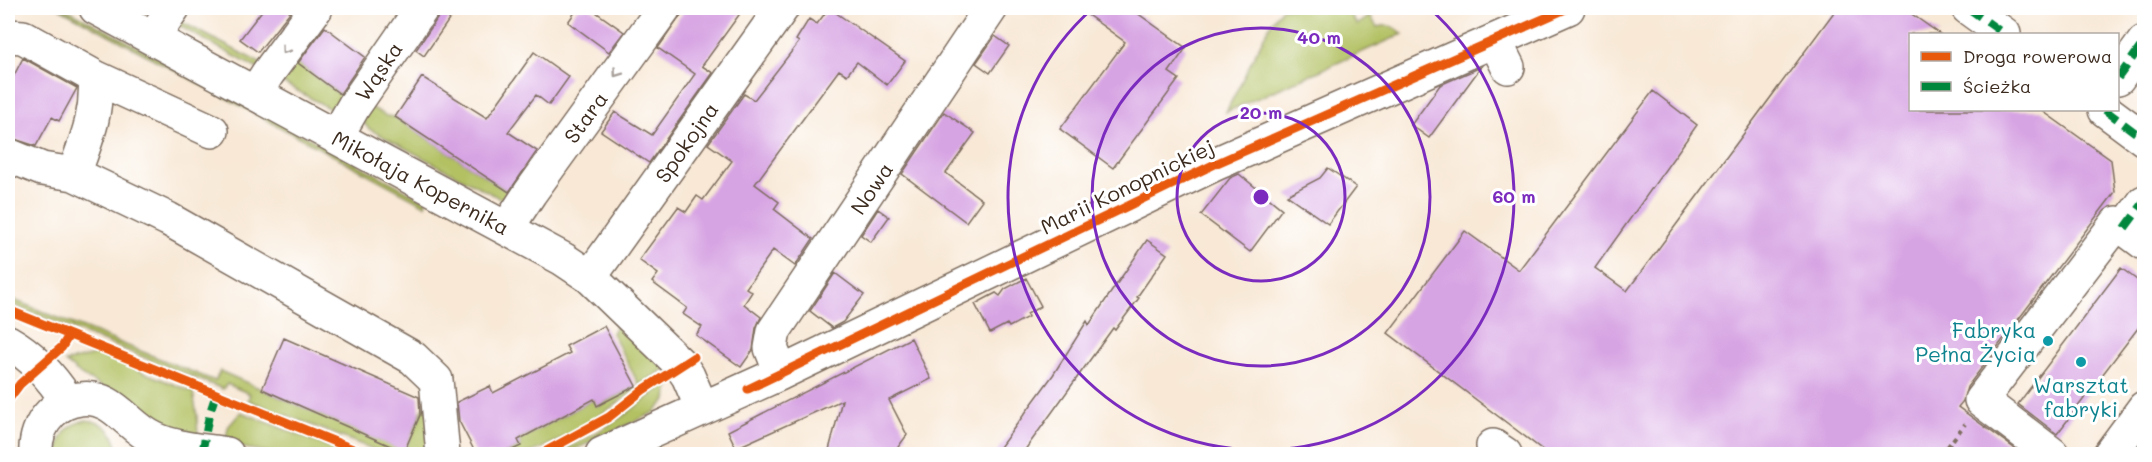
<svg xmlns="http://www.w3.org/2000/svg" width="2152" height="462" font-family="Mali,sans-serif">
<rect width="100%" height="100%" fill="#fff"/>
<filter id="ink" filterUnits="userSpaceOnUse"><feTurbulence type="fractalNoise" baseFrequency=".0167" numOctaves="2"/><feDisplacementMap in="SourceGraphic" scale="12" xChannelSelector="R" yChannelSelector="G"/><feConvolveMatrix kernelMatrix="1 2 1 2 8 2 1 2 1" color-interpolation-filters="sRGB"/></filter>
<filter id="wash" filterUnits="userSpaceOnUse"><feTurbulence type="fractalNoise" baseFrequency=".008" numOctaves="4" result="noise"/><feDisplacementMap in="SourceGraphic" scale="24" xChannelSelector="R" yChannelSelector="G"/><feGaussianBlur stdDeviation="1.35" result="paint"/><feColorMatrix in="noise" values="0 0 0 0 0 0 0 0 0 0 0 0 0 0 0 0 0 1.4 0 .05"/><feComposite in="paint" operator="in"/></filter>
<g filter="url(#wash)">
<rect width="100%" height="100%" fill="#f8e8d5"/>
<path fill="#b3c164" stroke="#777641" stroke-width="1.5" d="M59 8H65L426 201 425 205Z
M1282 8H1363L1351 15 1357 25 1370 16 1377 27C1388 24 1395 26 1403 34L1226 112 1270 25Z
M174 18 262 64 258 69 181 27Z
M296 61 345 98 336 110H332L274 78Z
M369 106 386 116 395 117 511 193 507 197 501 199 369 129 363 122Z
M8 294 16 301 215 381 220 371 404 451 427 400 432 453 385 454 248 400 250 394 227 384 223 389 8 303Z
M618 322 665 369 639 385 612 333Z
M98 354 193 392 197 416 198 440 161 429 118 396 81 375 65 362Z
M669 383 666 400 655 412 565 454H557C581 441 600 432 623 416 639 405 652 393 669 383Z
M636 386 637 388C614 407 552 450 523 454 517 455 510 454 504 454L521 446 518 440 594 399 598 406Z
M241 412 337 450V452L344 454H280L225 445 228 427Z
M86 420C106 422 118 434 117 454H59C58 436 68 424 86 420Z"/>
<g id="blocks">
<path fill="#d7a4e3" d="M264 8H293L258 52 240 39Z
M578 8H590L624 32 609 52 568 22Z
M686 8H744L702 66 713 73 649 163 601 131 615 112 652 135 695 74 658 48Z
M829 8 905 61 887 85 857 62 847 75 839 70 755 184 779 202 774 209 813 239 795 266 773 250 746 288 752 292 744 304 761 317 756 328 753 350 741 367 696 335 702 327 683 314 687 308 652 282 658 274 639 260 678 207 686 212 697 196 703 200 732 161 708 144 744 94 754 100 799 42 796 40 809 19 817 24Z
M1078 8H1130L1186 48 1169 72 1179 79 1113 168 1060 129 1125 42Z
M1837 8H1903L1940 34H1911V110H2041L2111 160 2115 192 1967 387 1963 401 1958 407 2022 454H1548L1388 333 1465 231 1519 270 1653 91 1697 125 1595 268 1627 291Z
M441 10 451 17 424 56 416 50 437 19Z
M325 27 365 57 340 94 298 63Z
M995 36 1009 46 990 73 976 63Z
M534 52 569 77 549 105 536 95 508 132 537 151 509 192 395 117 422 77 487 118Z
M23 58 77 88 59 121 52 117 36 146 8 137V87Z
M1481 67 1429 138 1411 125 1440 85Z
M944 112 975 133 946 173 982 200 966 222 902 174Z
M1328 168 1356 187 1328 224 1287 195 1320 178Z
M1239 174 1282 209 1250 252 1201 215 1230 178Z
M878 209 889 217 871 242 861 235Z
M1147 240 1167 254 1137 297 1139 298 1115 330 1113 328 1022 454H995L1053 375 1087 321 1089 325 1103 304Z
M2121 268 2145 286V319L2057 434 2018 404Z
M835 273 864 295 843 322 832 328 810 311Z
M1026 278 1041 306 1027 314 1028 317 1009 327 1007 324 990 333 975 304 996 293 1000 296 1005 289Z
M604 326 636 386 597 406 594 399 518 440 521 446 504 454H476L459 421 457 402 490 386 493 393 570 353 566 346Z
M284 338 419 397 420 415 404 452 262 389Z
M911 338 931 379 889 400 907 435 893 454H848L829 450 842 400 736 448 728 431Z"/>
</g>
</g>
<g filter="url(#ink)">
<use href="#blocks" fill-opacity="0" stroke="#7d6c5e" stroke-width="1.5"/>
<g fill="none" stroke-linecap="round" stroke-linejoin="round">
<g stroke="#7d6c5e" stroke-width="36">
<path id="minor" d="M96 8 563 259 590 277 679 363 688 376 702 408
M1968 8 2004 34
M8 36 23 37 95 77C98 115 86 140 74 174
M153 37 173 8
M1495 41 1508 67
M95 77 212 131
M2118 78 2144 42
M255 93 268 73 316 8
M2105 110 2144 139
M336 137 354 106 422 8
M8 155 42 169 74 174 168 219 413 358 436 380 443 454
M507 228 530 193 664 8
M2125 228 2144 202
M590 277 782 8
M8 342C33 356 52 377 68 402
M781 373 771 348 774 331 991 8
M1493 446 1505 454
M36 454C35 439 40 424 51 413 59 405 70 400 80 399 114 394 127 427 155 439 177 449 203 450 227 454
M602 454 781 373 1215 164 1568 8
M2052 454 1981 400 2117 223 2144 243
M2110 454 2144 408"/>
</g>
<path stroke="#7d6c5e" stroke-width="4" stroke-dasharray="4.5 4.5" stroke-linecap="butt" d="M1942 454 1965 424"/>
<use href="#minor" stroke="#fff" stroke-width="33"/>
<path stroke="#00873e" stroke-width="8" stroke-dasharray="15 8" stroke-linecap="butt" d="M1968 8 2004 34
M2118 78 2144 42
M2105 110 2144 139
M2125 228 2144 202
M202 454 209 415 216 394"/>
<g stroke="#fff" stroke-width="13">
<path id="cycleway" d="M8 310 365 454
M748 389 1215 164 1568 8
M8 400 20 384 62 347 69 335
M541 454 609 417 643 390 694 357"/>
</g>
<use href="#cycleway" stroke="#e8590c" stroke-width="9"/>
</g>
<defs><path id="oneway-chevron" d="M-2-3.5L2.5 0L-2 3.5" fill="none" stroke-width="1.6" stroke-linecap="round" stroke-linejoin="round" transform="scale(1.5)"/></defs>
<g stroke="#a79f9a">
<use href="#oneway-chevron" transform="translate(285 50) rotate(126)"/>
<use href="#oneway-chevron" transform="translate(617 73) rotate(126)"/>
</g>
</g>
<g fill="none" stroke="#7b2cbf" stroke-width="3">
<circle cx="1261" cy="197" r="84"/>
<circle cx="1261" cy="197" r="169"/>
<path d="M1429 8A253 253 0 1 1 1093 8"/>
</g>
<g fill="#0f9aa8" stroke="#fff" stroke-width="2">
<circle cx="2048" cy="341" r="6"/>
<circle cx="2081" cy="362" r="6"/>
</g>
<g text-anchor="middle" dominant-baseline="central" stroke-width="6" stroke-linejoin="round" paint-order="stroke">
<g font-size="21" fill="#3b2a1e" stroke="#fff">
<text transform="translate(378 71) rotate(-56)">Wąska</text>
<text transform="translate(585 117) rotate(-54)">Stara</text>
<text transform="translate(686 142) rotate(-55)">Spokojna</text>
<text transform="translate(421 182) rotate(28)">Mikołaja Kopernika</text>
<text transform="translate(1127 186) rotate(-26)">Marii Konopnickiej</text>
<text transform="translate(871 188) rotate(-56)">Nowa</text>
</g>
<g font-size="21" fill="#0d838f" stroke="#fff" text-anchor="end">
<text x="2036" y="329">Fabryka<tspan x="2036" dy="24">Pełna Życia</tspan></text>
<text x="2081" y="384" text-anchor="middle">Warsztat<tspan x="2081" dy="24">fabryki</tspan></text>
</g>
</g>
<circle cx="1261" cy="197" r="9" fill="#7b2cbf" stroke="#fff" stroke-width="3"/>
<g font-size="18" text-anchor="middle" font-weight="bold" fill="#7b2cbf" stroke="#fff" stroke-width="6" stroke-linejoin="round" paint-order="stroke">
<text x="1319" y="44">40 m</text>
<text x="1261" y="119">20 m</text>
<text x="1514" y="203">60 m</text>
</g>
<rect width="2152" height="462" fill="none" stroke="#fff" stroke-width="30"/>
<rect x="1909" y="33" width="210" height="78" fill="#ffffff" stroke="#b1aaa5" stroke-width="1.5"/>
<rect x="1921" y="52" width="30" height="9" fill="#e8590c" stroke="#b1aaa5" stroke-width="1.5"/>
<text x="1963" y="63" font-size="18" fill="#3b2a1e">Droga rowerowa</text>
<rect x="1921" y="82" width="30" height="9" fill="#00873e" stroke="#b1aaa5" stroke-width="1.5"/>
<text x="1963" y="93" font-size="18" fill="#3b2a1e">Ścieżka</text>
</svg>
